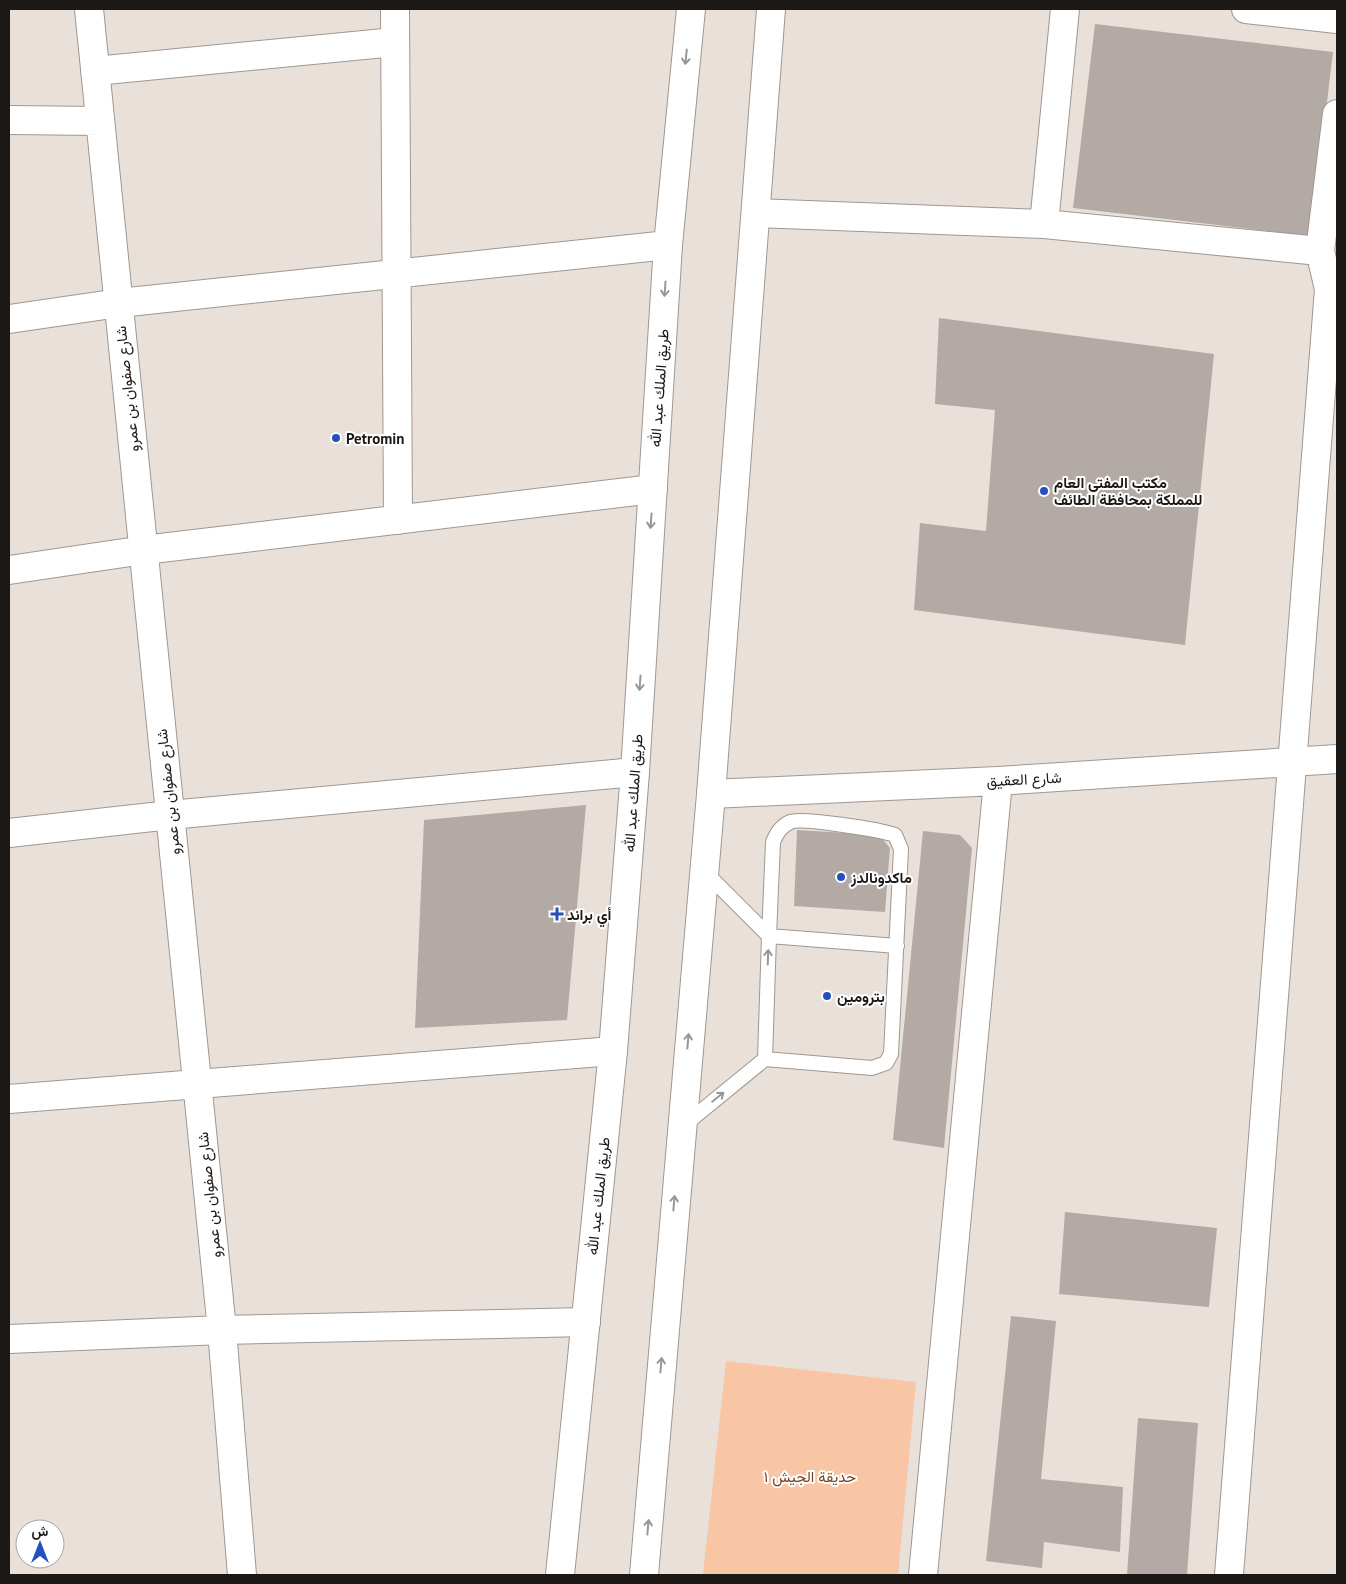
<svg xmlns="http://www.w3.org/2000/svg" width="1346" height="1584" font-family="'PT Sans',Vazirmatn,sans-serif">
<rect width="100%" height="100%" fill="#eae0da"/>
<path fill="#f8c5a5" d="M726 1361 916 1382 898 1575 703 1574Z"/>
<path fill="#b4aaa5" d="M1095 24 1333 52 1311 236 1073 208Z
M939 318 1214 354 1185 645 914 610 920 523 986 531 995 410 935 404Z
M586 805 567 1020 415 1028 424 820Z
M797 830 879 835 890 848 885 912 794 906Z
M923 831 960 835 972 848 944 1148 893 1140Z
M1065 1212 1217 1228 1209 1307 1059 1294Z
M1011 1316 1056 1321 1041 1479 1123 1487 1120 1552 1044 1542 1042 1568 986 1561Z
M1138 1418 1198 1423 1187 1575H1127Z"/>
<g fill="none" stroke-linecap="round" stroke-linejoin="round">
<g stroke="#a09791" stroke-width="16">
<path id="service" d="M765 1059 872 1068 886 1063 891 1054 901 849 895 835C881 830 801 817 790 822 780 827 777 833 773 842L769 936 897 946
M683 1126 765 1059 769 936 704 871"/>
</g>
<g stroke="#a09791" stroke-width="30">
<path id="minor" d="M89 9 222 1330 242 1575
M395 9 398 520
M1246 9 1337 19
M95 71 395 42
M9 120 100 121
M756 213 1044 224 1320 251
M1044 224 1065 9
M9 319 119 303 668 245
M9 570 144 550 653 489
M711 794 998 781 1337 759
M9 833 170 815 635 772
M9 1099 613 1051
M9 1339 222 1330 586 1322
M923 1575 998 781
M1229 1575 1329 289 1320 251 1337 114"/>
</g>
<g stroke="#a09791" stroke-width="30">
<path id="secondary" d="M560 1575 613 1051 635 772 668 245 691 9
M644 1575 711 794 771 9"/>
</g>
<use href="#service" stroke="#fff" stroke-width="14"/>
<use href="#minor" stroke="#fff" stroke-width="28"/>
<use href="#secondary" stroke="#fff" stroke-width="28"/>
</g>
<defs><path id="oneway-shaft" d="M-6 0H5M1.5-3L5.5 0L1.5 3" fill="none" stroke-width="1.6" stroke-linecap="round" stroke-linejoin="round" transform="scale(1.25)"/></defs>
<g stroke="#999796">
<use href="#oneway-shaft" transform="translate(686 57) rotate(96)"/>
<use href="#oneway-shaft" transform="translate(665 289) rotate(94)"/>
<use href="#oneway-shaft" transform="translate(651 521) rotate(94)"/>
<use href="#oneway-shaft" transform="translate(640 683) rotate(94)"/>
<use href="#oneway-shaft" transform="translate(768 957) rotate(-88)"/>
<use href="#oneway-shaft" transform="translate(688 1041) rotate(-85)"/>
<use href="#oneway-shaft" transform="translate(718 1097) rotate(-39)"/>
<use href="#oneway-shaft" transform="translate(674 1203) rotate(-85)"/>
<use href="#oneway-shaft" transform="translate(661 1365) rotate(-85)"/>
<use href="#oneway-shaft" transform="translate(648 1527) rotate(-85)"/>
</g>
<g fill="#2350be" stroke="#fff" stroke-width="2">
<circle cx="336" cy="438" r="5"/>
<circle cx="1044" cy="491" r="5"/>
<circle cx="841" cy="877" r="5"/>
<path d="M554.5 906.5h5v5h5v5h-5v5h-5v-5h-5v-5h5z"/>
<circle cx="827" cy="996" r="5"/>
</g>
<g text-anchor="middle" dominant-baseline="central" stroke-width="4" stroke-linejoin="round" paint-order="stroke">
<g font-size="15" fill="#1c1816" stroke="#fff">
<text transform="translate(659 388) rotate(-86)">طريق الملك عبد الله</text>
<text transform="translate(127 389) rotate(-96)">شارع صفوان بن عمرو</text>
<text transform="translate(1024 779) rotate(-3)">شارع العقيق</text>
<text transform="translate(168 792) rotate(-96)">شارع صفوان بن عمرو</text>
<text transform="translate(633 793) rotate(-86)">طريق الملك عبد الله</text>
<text transform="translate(209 1195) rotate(-96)">شارع صفوان بن عمرو</text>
<text transform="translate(598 1196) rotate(-84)">طريق الملك عبد الله</text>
</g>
<g font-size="15" font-weight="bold" fill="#1c1816" stroke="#fff" text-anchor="start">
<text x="346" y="438">Petromin</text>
<text x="1054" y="482">مكتب المفتي العام<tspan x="1054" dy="17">للمملكة بمحافظة الطائف</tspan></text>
<text x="851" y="877">ماكدونالدز</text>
<text x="567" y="914">أي براند</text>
<text x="837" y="996">بترومين</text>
</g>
<g font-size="15" fill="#76421c" stroke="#fff">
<text x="810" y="1476">حديقة الجيش ١</text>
</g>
</g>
<rect width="1346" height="1584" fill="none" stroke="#1c1816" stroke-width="20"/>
<g transform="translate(40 1544)"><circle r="24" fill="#ffffff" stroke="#a4a3a2"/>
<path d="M0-4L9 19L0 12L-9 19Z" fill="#2350be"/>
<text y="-8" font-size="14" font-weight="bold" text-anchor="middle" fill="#1c1816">ش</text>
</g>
</svg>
